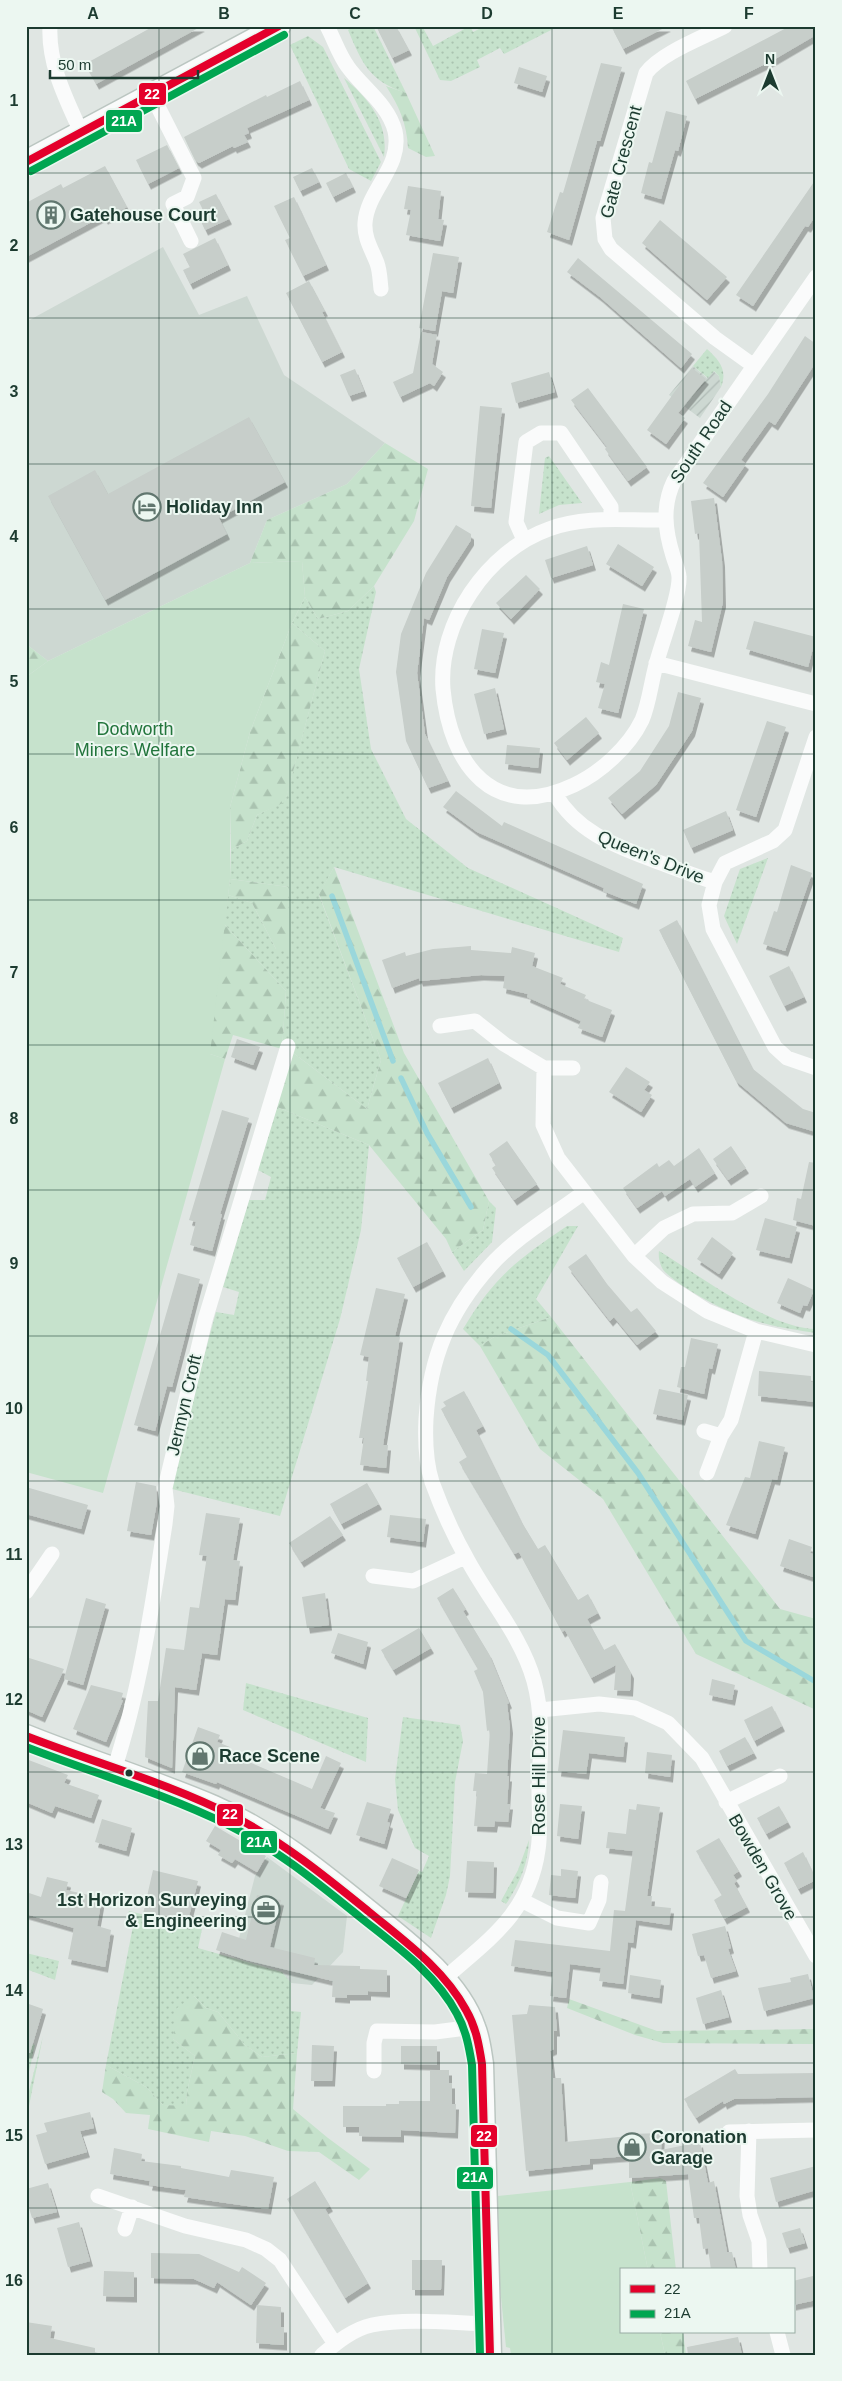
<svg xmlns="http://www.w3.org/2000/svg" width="842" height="2381" font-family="Helvetica,sans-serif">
<defs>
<pattern id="industrial-furrows" width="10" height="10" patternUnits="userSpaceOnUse" patternTransform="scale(1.25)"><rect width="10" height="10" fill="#cdd8d2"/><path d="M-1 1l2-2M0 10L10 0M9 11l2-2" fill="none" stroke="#afbab5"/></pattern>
<pattern id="grass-dots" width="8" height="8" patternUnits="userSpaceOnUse" patternTransform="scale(1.25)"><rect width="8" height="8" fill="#c6e2cc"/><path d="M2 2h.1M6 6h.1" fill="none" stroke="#aac3b0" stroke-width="1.8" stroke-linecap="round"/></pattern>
<pattern id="forest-firs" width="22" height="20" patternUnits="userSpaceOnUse" patternTransform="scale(1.25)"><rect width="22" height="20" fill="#c6e2cc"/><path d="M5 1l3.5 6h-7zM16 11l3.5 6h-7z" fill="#aac3b0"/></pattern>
<filter id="shadow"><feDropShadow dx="3" dy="5.5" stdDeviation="0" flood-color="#0004"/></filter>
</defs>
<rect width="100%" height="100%" fill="#e0e6e3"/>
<path fill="#cdd8d2" d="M163 247 199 315 247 296 284 375 385 443 347 484 267 520 250 563 48 661 26 644V322Z
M267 1857 347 1916 343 1952 312 1985 291 1983 282 1972 234 1958 255 1876Z"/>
<path fill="url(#industrial-furrows)" d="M693 366 707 378 713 371 719 376 721 387 700 418 669 395Z"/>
<path fill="url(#grass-dots)" d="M354 26H373L406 93C369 81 362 63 348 30Z
M414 26H422L433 46 470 26 473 32 485 26 557 27 504 54 500 48 477 60 480 67 451 81 440 80Z
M308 36 323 47 381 162 371 181 349 169 290 45Z
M344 78C369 99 389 123 384 157Z
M707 349C719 360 728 370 721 387L719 376 714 371 708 378 693 366Z
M549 456 582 503 559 505 539 514 545 458Z
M374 586 376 592 359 669 371 749 406 819 468 868 623 938 619 952 334 867 319 895 381 1060 367 1109 292 1052 282 1049 286 991 224 924 228 895 252 903 276 949 288 887 230 879 231 850 247 841 257 815 285 801 325 651 292 623 305 597 318 619 348 611Z
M768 858 737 944 724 916 740 869Z
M277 1107 369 1145 361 1230 340 1319 280 1516 172 1489 193 1397 216 1312 234 1315 239 1292 223 1287 249 1200H265L271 1177 258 1170Z
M489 1201 496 1208 492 1242 464 1271 452 1252 483 1230Z
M567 1226H578L536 1299 551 1317 494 1337 480 1346 463 1329C495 1276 517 1260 567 1226Z
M659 1251C699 1275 770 1329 816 1329V1333C798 1330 780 1328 763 1323 733 1316 688 1293 665 1272 660 1267 658 1257 659 1251Z
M246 1683 368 1718 366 1762 243 1710Z
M403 1717 460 1725 463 1741 455 1782 450 1876 446 1895 431 1938 398 1916 419 1871 422 1872 429 1856 415 1848 398 1810 395 1779Z
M529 1840C528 1865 519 1884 506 1904L501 1901 518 1870Z
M129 1911 202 1929 198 1948 282 1972 291 1983V2011L301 2012 297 2053 262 2057 245 2045 218 2012 206 2008 194 1996 173 2039 195 2056 187 2092 186 2107 163 2105 146 2087 106 2065 133 1926 125 1923Z
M26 1953 59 1961 55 1980 26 1969Z
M43 2036 26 2121V2103Z
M26 2042 35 2045 28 2076 26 2075Z"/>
<path fill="url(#forest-firs)" d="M386 86 406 93 435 156 426 157 408 148C407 124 399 106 386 86Z
M385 443 428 469 414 521 374 586 348 611 318 619 305 597 302 561 250 563 267 520 347 484Z
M292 623 325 651 285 802 257 815 247 841 231 850 230 807 250 732Z
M26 644 48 661 26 677Z
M334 867 404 1053 489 1201 483 1230 452 1252 446 1239 369 1145 277 1107 292 1052 367 1109 381 1060 319 894Z
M230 879 288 887 290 952 276 949 252 903 228 895Z
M224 924 286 991 282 1049 233 1035 225 1059 210 1054 209 945Z
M551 1317 780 1609 816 1619V1710L696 1654 603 1499 540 1449 480 1346 494 1337Z
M194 1996 206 2008 218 2012 245 2045 262 2057 297 2053 293 2109 328 2138 370 2169 359 2180 319 2152 288 2151 245 2136 211 2131 209 2142 148 2129 150 2115 126 2113 113 2099 102 2092 106 2065 146 2087 163 2105 186 2106 187 2092 195 2056 173 2039 177 2008Z
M569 1999 657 2031 816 2029V2044L663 2043 635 2035 567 2008Z
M660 2178 666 2181 676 2270H648L630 2182Z
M660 2332H683L686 2355H665Z"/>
<path fill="#c6e2cc" d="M302 561 305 597 292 623 250 732 230 807V879L210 1054 225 1059 103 1493 26 1472V677L48 661 250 563Z
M630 2182 648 2270H621V2332H660L665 2355H511L510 2348 506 2347 499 2277 498 2196Z"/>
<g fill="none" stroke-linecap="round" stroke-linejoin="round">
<path stroke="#9ad7db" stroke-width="5.5" d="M332 896 393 1061
M401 1078 427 1133 471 1207
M511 1329 548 1355 638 1473 746 1641 816 1682"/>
</g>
<path fill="#c7ceca" filter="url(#shadow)" d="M154 26H202L96 84 85 64Z
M376 26H396L409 50 392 58Z
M611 26H668L623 49Z
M790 26H816V35L775 59 695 99 686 81Z
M601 63 622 67 600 141H597L569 240 547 232 560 192 563 193Z
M519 67 547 76 542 92 514 83Z
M300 81 309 100 247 128 249 133 244 135 248 142 234 148 233 146 199 163 195 160 184 137 266 95 267 97Z
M666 111 687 116 678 151 675 150 661 199 641 193 649 162 652 163Z
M167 145 179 168 148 184 136 160Z
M105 166 127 207 105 219 103 216 26 257V203L61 184 63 188Z
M312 168 319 182 300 191 293 177Z
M346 173 353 187 333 197 326 183Z
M816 179V215L808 227 805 226 753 306 736 295Z
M408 186 441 191 438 219 444 220 440 241 406 235 411 210 404 209Z
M216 194 229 219 205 230 197 213 203 210 199 202Z
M294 197 326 265 303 276 285 240 290 238 274 206Z
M660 220 727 277 707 300 642 243Z
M215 238 228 265 190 284 183 270 190 267 183 254Z
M433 253 459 257 453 293 442 291 435 331 419 328Z
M578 258 692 354 681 368 600 297 567 272Z
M309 281 325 311 322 312 342 352 322 362 286 293Z
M421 332 437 335 432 364 443 372 434 386 430 383 400 397 393 382 413 373Z
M805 336 816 344V362L775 425 769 421 741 460 746 464 723 497 703 483 768 394Z
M692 368 706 379 678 413 685 418 666 444 647 430Z
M355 369 364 391 349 396 340 375Z
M549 372 555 392 516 403 511 383Z
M588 388 647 467 628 481 605 449 607 447 571 400Z
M480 406 502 408 491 508 471 506Z
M249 417 285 482 219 518 227 534 105 600 48 496 95 470 108 494Z
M714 498 722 561 723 602 711 652 688 646 695 620 702 622 699 533 695 534 691 501Z
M456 525 471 534V540L447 577 429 620 424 618 417 673 425 734 448 781 428 788 406 741 396 672 401 634 426 573Z
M618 544 654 567 642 586 606 564Z
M587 546 593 565 551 578 545 560Z
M526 575 540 589 511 619 496 603Z
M623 604 644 609 618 713 598 708 605 684 596 682 601 662 609 665Z
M754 621 816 637 808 667 746 649Z
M482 629 504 633 495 673 474 669Z
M495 688 504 729 484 734 474 694Z
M678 692 701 698 692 731 656 785 622 814 608 798 640 771 669 726Z
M586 717 599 733 567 760 554 743Z
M767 721 786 727 756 817 736 810Z
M507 745 540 748 538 768 505 764Z
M456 791 502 826 504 822 643 884 636 904 603 891 604 888 477 832 443 807Z
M726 811 733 830 691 848 683 830Z
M791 865 812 873 785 951 763 944 774 911 777 912Z
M677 920 753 1069 803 1109 816 1113V1132L786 1123 736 1081 659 930Z
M471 946V950L511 953 512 947 535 953 532 966 563 978 560 984 586 995 584 999 612 1010 602 1037 578 1028 581 1021 527 997 528 994 503 988 505 976 481 975 420 981 419 978 392 988 382 960 405 952 406 956 433 949Z
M789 966 804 997 784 1006 769 976Z
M237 1039 260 1047 253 1065 231 1057Z
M488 1058 499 1083 451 1108 438 1083Z
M626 1067 650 1082 644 1090 652 1095 641 1112 609 1092Z
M222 1110 249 1118 220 1214H222L212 1251 190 1245 196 1222 189 1220Z
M507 1141 537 1184 514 1200 492 1168 496 1165 489 1154Z
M731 1146 746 1168 728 1180 713 1159Z
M699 1148 715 1173 695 1187 690 1179 665 1196 662 1191 637 1208 623 1188 657 1163 659 1167 669 1160 674 1166Z
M809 1162 816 1163V1226L793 1220 797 1198 801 1199Z
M765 1218 797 1227 789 1258 756 1250Z
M712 1237 733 1253 719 1274 697 1259Z
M427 1242 443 1271 413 1287 397 1258Z
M586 1254 607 1284 631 1312 637 1308 656 1331 637 1345 614 1317 610 1321 568 1267Z
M178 1273 200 1279 172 1387 167 1386 155 1431 134 1425Z
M788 1278 814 1290 807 1306 803 1305 800 1313 777 1303Z
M376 1288 405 1294 395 1336 400 1337 383 1445H388L386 1468 360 1465 364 1438H359L368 1381H366L369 1357 360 1355Z
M691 1338 718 1344 712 1369 709 1368 704 1394 677 1387 681 1367H685Z
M759 1371 811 1376V1382H816V1402L758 1396Z
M659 1389 688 1395 682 1420 653 1414Z
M464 1391 483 1426 476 1430 521 1521 538 1549 545 1545 578 1600 588 1594 598 1613 587 1619 604 1650 615 1644 631 1673 630 1691 614 1690 616 1665 591 1678 565 1630 562 1632 519 1552 514 1554 459 1462 467 1457 441 1409 446 1406 443 1402Z
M759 1441 785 1447 777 1480 772 1479 755 1534 726 1525 745 1477 750 1478Z
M136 1482 156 1486 157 1502 151 1535 127 1531Z
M367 1483 379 1504 341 1524 330 1504Z
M26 1487 88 1505 81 1529 26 1514Z
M206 1513 240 1518 233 1560 240 1561 235 1600 225 1599 217 1655 202 1653 196 1690 175 1687 172 1768 145 1757 148 1701H158L166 1648 184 1650 190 1607 199 1608 207 1556 199 1555Z
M390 1515 426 1519 423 1542 387 1537Z
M330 1516 343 1535 301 1562 289 1543Z
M789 1539 812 1547 810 1553 816 1555V1578L780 1566Z
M453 1588 466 1609 463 1611 489 1654 509 1703 507 1704 510 1728 507 1776H509L507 1804H510L508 1822 495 1821 494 1827 474 1826 477 1791H473L475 1773 487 1774 490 1730 487 1731 483 1692 474 1671 478 1669 437 1598Z
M325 1593 329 1625 307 1628 302 1597Z
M86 1598 106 1604 83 1685 64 1679Z
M419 1628 431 1648 393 1670 381 1650Z
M338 1633 368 1642 363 1664 331 1653Z
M26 1657 64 1669 42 1717 26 1710Z
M712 1679 735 1685 732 1700 709 1695Z
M91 1685 123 1693 121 1700H123L106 1742 73 1729Z
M772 1706 782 1726 754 1741 744 1720Z
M198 1727 220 1735 217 1742 230 1747 228 1753 312 1789 326 1756 341 1763 320 1808 335 1813 328 1829 217 1782 216 1784 182 1772Z
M563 1730 625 1737 623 1757 589 1753 586 1774 558 1771Z
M745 1737 754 1753 727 1766 719 1751Z
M647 1752 672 1755 670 1777 645 1773Z
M26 1759 68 1775 64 1783 99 1795 91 1818 55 1806 52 1813 26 1802Z
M367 1802 391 1809 387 1822 390 1823 384 1844 356 1835Z
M560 1804 582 1806 578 1839 557 1836Z
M637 1804 660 1807 647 1896H652L651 1906 671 1908 669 1925 636 1920 633 1943 628 1942 623 1984 599 1981 601 1968 570 1964 566 1998 550 1996 553 1972 511 1966 515 1940 610 1951 614 1910 625 1911 633 1851 606 1848 608 1832 626 1834 629 1809 636 1810Z
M779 1806 788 1822 766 1834 757 1818Z
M102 1819 132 1828 126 1851 95 1842Z
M215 1826 266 1856 257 1872 235 1859 232 1863 218 1855 221 1850 206 1841Z
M719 1838 739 1871 733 1875 737 1881 734 1883 747 1907 724 1919 714 1900 722 1895 696 1851Z
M803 1852 816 1880 798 1889 784 1863Z
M392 1858 419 1870 406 1898 379 1886Z
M467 1861 494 1862 493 1893 465 1892Z
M561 1869 578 1871 575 1898 549 1895 551 1875 561 1876Z
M153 1870 198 1881 187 1924 143 1914Z
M47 1877 68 1882 66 1890 102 1898 97 1926 111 1930 105 1967 68 1959 74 1928 26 1914V1892L41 1897Z
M257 1895 281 1900 270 1947 315 1958 314 1965 360 1966V1969L387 1970V1992L368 1991V1995H347V1998L332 1997 333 1981 246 1960 216 1950 222 1932 246 1940Z
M725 1926 731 1948 728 1949 736 1971 711 1978 704 1955 698 1956 692 1934Z
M808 1974 814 1998 764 2011 758 1988 791 1982 790 1978Z
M630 1975 661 1980 659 1998 628 1993Z
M721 1990 729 2017 703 2024 696 1998Z
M26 2003 43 2009 30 2053H26Z
M529 2005 555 2007 557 2031H554V2049L550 2051 553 2078H561L565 2142 630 2136V2134L662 2133 661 2150 700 2142 708 2183 714 2181 727 2252H732L736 2270H711L708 2248 703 2249 699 2218H694L688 2174 629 2178V2156L590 2159V2164L526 2171 512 2015 527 2014Z
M312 2045 334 2046 332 2081H311Z
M401 2046H437V2065L401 2064Z
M735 2069 738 2074 816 2073V2097L734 2099 724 2104 723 2101 696 2118 684 2099Z
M430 2070H449V2083H452V2104H456L455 2133 401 2130V2137L359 2136V2127H343V2106H386V2104H399V2101H430Z
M90 2112 94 2128 80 2131 87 2152 45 2164 36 2135 47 2132 44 2123Z
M114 2148 142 2154 141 2161 181 2166V2168L229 2177 231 2170 274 2177 268 2209 184 2197 186 2190 149 2185 150 2181 110 2174Z
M816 2166V2190L776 2202 770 2178Z
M315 2181 330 2206 325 2209 368 2283 345 2298 287 2199Z
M48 2183 57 2212 32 2218 26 2198V2189Z
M79 2222 90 2261 68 2267 57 2228Z
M800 2228 805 2243 787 2248 782 2233Z
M151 2253 199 2254 239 2272 242 2267 266 2283 251 2305 217 2282 214 2288 194 2279 151 2278Z
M412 2260H442L441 2290H412Z
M104 2271 134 2272V2297L103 2296Z
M813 2276 816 2300 793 2305V2281Z
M257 2305 281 2307V2327H284V2345L256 2343Z
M26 2322 52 2326 50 2338 95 2348V2355H26Z
M738 2337 742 2355H688L687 2347Z"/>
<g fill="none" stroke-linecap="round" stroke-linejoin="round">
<g stroke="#bbc6c1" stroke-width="25">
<path id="secondary" d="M26 162 279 26
M26 1736C88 1761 153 1781 214 1807 271 1832 320 1872 368 1911 405 1941 458 1980 474 2027 479 2039 480 2052 482 2064L490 2355"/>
</g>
<path stroke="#fafbfb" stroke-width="15" d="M50 26C48 64 66 99 81 132
M327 26C334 39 339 55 348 67 363 88 388 104 395 131 403 167 367 190 365 223 364 238 372 250 377 263 380 271 380 281 381 289
M725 26C702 38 661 53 646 73L603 218 605 239 611 249 715 338 754 366
M152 95 194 178 187 197 173 204 191 241
M665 520C625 521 587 515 549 529 487 551 438 623 443 689 450 765 494 823 574 785 600 773 629 747 642 720 649 704 651 683 656 665 661 644 680 597 679 577 679 571 675 563 673 556 665 530 662 506 674 481L816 277
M524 540 516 522 526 442 541 433H561L611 507V518
M656 663 816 704
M816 737 785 830 773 841 725 863 715 882 709 905 713 929 775 1047 787 1058 816 1068
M555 794C577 832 614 845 653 860 674 868 694 876 715 882
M440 1026 475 1021 504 1044 544 1068 543 1125 558 1158 634 1256 662 1282 707 1311 756 1331 816 1345
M544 1068H573
M634 1256 664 1228 693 1214 732 1213 761 1196
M704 1431 721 1436
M707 1473 721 1436 731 1420 756 1331
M373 1576 413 1581 465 1557
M26 1592 52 1554
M540 1710 599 1704 635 1708 668 1723 702 1758 816 1956
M114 1770C140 1690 152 1607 165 1524L167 1506 165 1488 205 1320 288 1046
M726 1802 780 1776
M523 1901 557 1918 589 1923 599 1900 601 1882
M444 1979C489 1939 529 1914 538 1850 541 1831 539 1810 539 1791 540 1754 544 1718 534 1681 521 1635 488 1599 466 1557 453 1534 441 1507 432 1482 426 1463 425 1439 426 1419 430 1357 449 1312 490 1266 516 1237 552 1216 583 1193
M374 2071V2043L377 2031 435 2032 474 2027
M749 2131 747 2196 750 2215 759 2241 760 2270
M729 2132 816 2130
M98 2196 185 2226 246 2240 266 2249 280 2260 335 2344
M125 2229 132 2207
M777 2332 783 2355
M322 2355C336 2343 353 2329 372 2325 407 2318 452 2323 488 2324"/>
<use href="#secondary" stroke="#fafbfb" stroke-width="22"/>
<g stroke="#ecf7f1" stroke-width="11">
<path id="bus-1" d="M26 162 279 26
M26 1736C95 1763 169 1783 235 1817 283 1842 326 1877 368 1911 403 1940 444 1969 466 2010 476 2027 479 2045 482 2064L490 2355"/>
</g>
<g stroke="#ecf7f1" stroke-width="11">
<path id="bus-2" d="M31 171 284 35
M26 1747C93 1773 163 1793 228 1825 277 1849 319 1884 361 1918 396 1946 436 1974 457 2014 466 2030 469 2047 472 2065L480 2355"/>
</g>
<use href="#bus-1" stroke="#e4002b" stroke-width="8"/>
<use href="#bus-2" stroke="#00a651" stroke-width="8"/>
</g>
<path fill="none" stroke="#1c3b30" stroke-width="1" stroke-opacity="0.55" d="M159 26V2355M290 26V2355M421 26V2355M552 26V2355M683 26V2270M26 173H816M26 318H816M26 464H816M26 609H816M26 754H816M26 900H816M26 1045H816M26 1190H816M26 1336H816M26 1481H816M26 1627H816M26 1772H816M26 1917H816M26 2063H816M26 2208H816M683 2332V2355"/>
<defs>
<g id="building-ring" transform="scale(1.4375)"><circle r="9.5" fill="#ecf7f1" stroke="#61776f" stroke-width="1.5"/><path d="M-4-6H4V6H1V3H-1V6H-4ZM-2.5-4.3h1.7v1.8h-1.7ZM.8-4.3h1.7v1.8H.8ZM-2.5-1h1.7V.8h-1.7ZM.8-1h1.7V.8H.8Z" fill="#61776f"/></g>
<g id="hotel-ring" transform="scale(1.4375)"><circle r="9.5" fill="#ecf7f1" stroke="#61776f" stroke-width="1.5"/><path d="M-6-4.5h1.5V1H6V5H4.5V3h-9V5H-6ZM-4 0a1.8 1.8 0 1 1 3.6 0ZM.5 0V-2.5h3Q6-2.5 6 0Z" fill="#61776f"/></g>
<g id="shop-ring" transform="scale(1.4375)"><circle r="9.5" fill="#ecf7f1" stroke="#61776f" stroke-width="1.5"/><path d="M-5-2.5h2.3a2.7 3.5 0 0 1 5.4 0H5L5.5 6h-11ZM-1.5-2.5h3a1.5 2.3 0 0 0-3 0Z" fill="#61776f"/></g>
<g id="office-ring" transform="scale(1.4375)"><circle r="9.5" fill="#ecf7f1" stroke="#61776f" stroke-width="1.5"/><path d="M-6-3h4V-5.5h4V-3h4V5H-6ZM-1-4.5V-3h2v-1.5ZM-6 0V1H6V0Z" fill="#61776f"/></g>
</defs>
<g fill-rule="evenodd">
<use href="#building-ring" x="51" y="215"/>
<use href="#hotel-ring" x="147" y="507"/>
<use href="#shop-ring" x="200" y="1756"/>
<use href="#office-ring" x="266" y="1910"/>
<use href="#shop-ring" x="632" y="2147"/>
</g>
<circle fill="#1c3b30" stroke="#ecf7f1" stroke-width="2" cx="129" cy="1773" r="4.5"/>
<g text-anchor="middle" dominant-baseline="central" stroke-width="4" stroke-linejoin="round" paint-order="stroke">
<g font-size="18" fill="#1c3b30" stroke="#ecf7f1">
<text transform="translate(621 162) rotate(-75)">Gate Crescent</text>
<text transform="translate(701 442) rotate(-56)">South Road</text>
<text transform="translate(651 857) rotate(22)">Queen's Drive</text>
<text transform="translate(184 1405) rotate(-77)">Jermyn Croft</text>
<text transform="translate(539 1776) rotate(-90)">Rose Hill Drive</text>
<text transform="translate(763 1867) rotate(60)">Bowden Grove</text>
</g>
<g font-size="18" font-weight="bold" fill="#1c3b30" stroke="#ecf7f1" text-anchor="start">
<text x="70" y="215">Gatehouse Court</text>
<text x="166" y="507">Holiday Inn</text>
<text x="219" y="1756">Race Scene</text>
<text x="247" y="1900" text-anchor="end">1st Horizon Surveying<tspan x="247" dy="21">&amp; Engineering</tspan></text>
<text x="651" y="2137">Coronation<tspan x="651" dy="21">Garage</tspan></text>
</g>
<g font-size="18" fill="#22753c" stroke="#ecf7f1">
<text x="135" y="729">Dodworth<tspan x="135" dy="21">Miners Welfare</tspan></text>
</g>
</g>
<g stroke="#ecf7f1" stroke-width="2">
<rect x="138" y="82" width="29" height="24" rx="5" fill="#e4002b"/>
<rect x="105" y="109" width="38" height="24" rx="5" fill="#00a651"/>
<rect x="216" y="1803" width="28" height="24" rx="5" fill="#e4002b"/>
<rect x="240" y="1830" width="38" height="24" rx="5" fill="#00a651"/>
<rect x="470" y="2124" width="28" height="24" rx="5" fill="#e4002b"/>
<rect x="456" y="2166" width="38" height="24" rx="5" fill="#00a651"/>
</g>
<g font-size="14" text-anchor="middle" font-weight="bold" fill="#fff">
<text x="152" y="99">22</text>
<text x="124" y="126">21A</text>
<text x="230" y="1819">22</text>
<text x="259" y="1847">21A</text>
<text x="484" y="2141">22</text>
<text x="475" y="2182">21A</text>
</g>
<rect width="842" height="2381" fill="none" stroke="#ecf7f1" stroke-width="55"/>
<rect x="620" y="2268" width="175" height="65" fill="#ecf7f1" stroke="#99aca4"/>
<rect x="630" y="2285" width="25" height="8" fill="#e4002b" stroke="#99aca4"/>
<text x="664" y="2294" font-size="15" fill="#1c3b30">22</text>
<rect x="630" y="2310" width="25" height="8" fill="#00a651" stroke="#99aca4"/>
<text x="664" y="2318" font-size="15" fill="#1c3b30">21A</text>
<g transform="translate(770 72)" stroke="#ecf7f1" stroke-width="4" paint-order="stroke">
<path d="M0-4L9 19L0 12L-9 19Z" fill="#1c3b30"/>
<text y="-8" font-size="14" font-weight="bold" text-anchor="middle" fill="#1c3b30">N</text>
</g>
<path d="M50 70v8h148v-8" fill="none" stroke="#1c3b30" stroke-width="2.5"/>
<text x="58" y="70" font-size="15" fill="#1c3b30" stroke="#ecf7f1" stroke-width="4" paint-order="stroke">50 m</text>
<rect x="28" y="28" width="786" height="2326" fill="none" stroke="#1c3b30" stroke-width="2"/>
<g font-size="16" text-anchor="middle" font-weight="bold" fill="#1c3b30">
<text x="93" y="19">A</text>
<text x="224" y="19">B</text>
<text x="355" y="19">C</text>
<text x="487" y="19">D</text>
<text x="618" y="19">E</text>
<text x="749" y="19">F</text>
<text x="14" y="106">1</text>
<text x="14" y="251">2</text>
<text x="14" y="397">3</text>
<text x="14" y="542">4</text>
<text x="14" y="687">5</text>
<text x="14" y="833">6</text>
<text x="14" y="978">7</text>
<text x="14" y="1124">8</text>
<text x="14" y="1269">9</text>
<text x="14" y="1414">10</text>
<text x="14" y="1560">11</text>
<text x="14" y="1705">12</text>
<text x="14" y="1850">13</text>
<text x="14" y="1996">14</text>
<text x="14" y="2141">15</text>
<text x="14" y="2286">16</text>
</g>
</svg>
